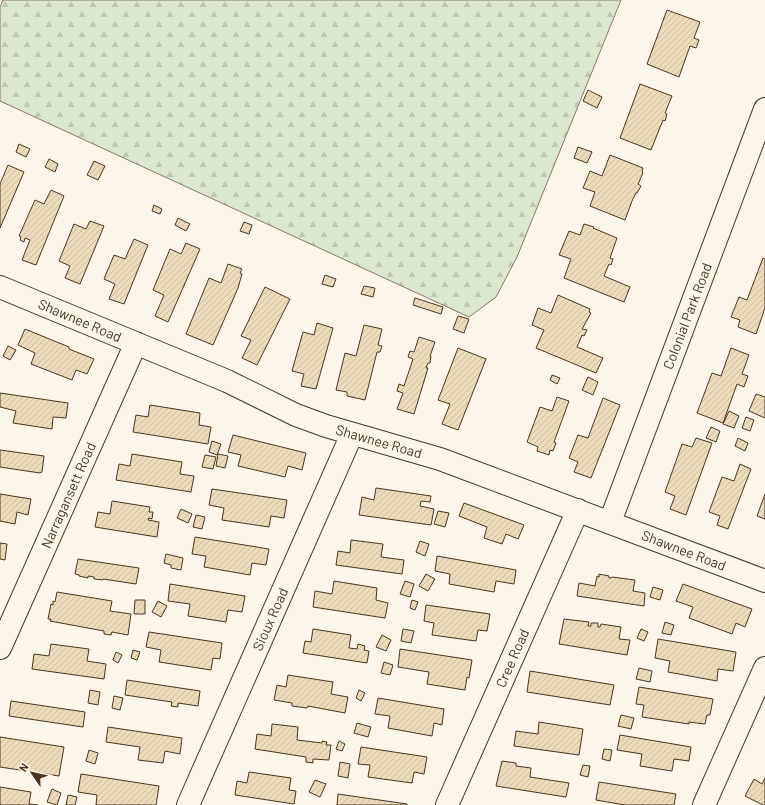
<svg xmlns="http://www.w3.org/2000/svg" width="765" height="805" font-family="Barlow,sans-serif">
<defs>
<pattern id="forest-firs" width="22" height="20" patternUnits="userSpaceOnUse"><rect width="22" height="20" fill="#dce7d0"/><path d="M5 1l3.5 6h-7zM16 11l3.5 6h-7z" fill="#bec7b2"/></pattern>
<pattern id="building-hatch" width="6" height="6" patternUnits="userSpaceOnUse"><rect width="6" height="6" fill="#ecdcbc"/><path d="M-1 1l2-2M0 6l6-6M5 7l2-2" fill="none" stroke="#ccbda1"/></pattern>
</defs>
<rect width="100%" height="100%" fill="#fbf6e9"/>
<path fill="url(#forest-firs)" stroke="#887966" d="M3 0H621L517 257 496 297 469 317 0 101V7Z"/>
<path fill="url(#building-hatch)" stroke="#4a3520" d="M667 10 700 22 694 38 699 40 696 48 690 46 679 77 647 64Z
M640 84 672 96 665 113 667 114 665 121 663 120 651 150 620 138Z
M588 90 602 97 597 108 583 101Z
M19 144 30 149 26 157 16 152Z
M578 147 592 152 587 163 574 158Z
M610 155 643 168 642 172 643 173 638 184 641 186 637 193H636L632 201 625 220 590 206 595 192 583 188 590 171 602 176Z
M49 159 58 164 55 172 45 167Z
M94 161 105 166 98 180 87 175Z
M8 165 24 172 0 228V184Z
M51 190 64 196 36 265 22 260 30 240 25 238 24 242 20 240 21 237 19 236 35 200 44 204Z
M154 205 162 209 160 214 152 211Z
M178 218 190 224 186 231 175 225Z
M90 221 104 226 80 284 65 278 70 266 59 261 74 224 86 229Z
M244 222 252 225 249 234 240 231Z
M584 224 594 227 593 228 617 238 610 258 613 259 611 265 609 264 604 276 630 287 624 302 564 278 571 259 559 255 569 231 580 235Z
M134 239 148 245 124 304 109 299 115 284 104 279 114 255 125 259Z
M186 243 200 249 168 322 155 316 164 295 153 290 170 249 181 254Z
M763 258 765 259V308L756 334 738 327 740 320 731 317 739 297 747 300Z
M228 264 242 269 240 273 242 274 238 288 213 345 186 334 209 278 221 283Z
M325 275 336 279 333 287 322 284Z
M364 286 375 288 373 297 361 294Z
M265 287 290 299 257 365 242 358 251 340 241 336Z
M558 295 590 309 589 312 591 313 582 329 587 330 584 336 582 335 577 347 603 358 596 373 536 348 544 330 532 325 538 308 551 313Z
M415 298 443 307 441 314 413 305Z
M458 316 469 319 464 333 453 329Z
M317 323 333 328 316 389 301 386 304 374 292 371 303 332 314 335Z
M364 325 382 329 378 345 382 346 380 352H377L365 400 347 396V392L336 390 345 353 356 356Z
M25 329 69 347V349L94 359 87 374 76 370 72 380 31 364 35 353 18 345Z
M419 337 435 342 430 356H431L430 363H428L426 368H428L414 414 397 409 403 393 397 391 399 384 404 386 413 359 408 357 410 351 414 352Z
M8 346 16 350 10 360 3 356Z
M458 348 486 359 458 430 442 424 450 404 438 400Z
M731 348 749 355 742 374 748 376 744 387 737 384 723 423 697 413 712 373 721 376Z
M552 375 560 378 557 384 550 380Z
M588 377 598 382 593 395 582 390Z
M0 393 68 403 66 418 53 417 52 429 13 423 16 411 0 407Z
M756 394 765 397V418L749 411Z
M557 397 569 401 554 442 556 443 553 451 550 450 549 455 537 451 538 447 527 442 540 407 552 411Z
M603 398 620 405 591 478 574 472 578 462 569 458 578 435 588 438Z
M150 405 200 413 199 425 211 427 208 444 133 432 136 415 148 417Z
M729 411 739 416 734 428 723 424Z
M746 417 754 420 750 431 742 428Z
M711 427 720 431 716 442 706 438Z
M233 435 306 453 302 470 288 466 285 477 238 466 241 455 228 452Z
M696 438 712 443 686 515 670 509 675 496 665 492 682 444 692 447Z
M738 438 748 443 745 451 735 446Z
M212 441 221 444 217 455 209 452Z
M0 450 44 456 42 472 40 473 0 467Z
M132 454 182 462 180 474 194 476 191 492 116 480 119 464 130 466Z
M218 454 228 456 225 468 216 466Z
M205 455 216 457 213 469 202 467Z
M740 464 751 469 728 529 717 525 720 516 709 512 722 477 734 481Z
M376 488 431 496 430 502 421 501 420 506 434 509 431 525 359 515 362 497 374 500Z
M212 489 287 500 284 518 271 516 269 527 222 520 224 508 209 505Z
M0 494 31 499 28 515 17 512 15 524 0 521Z
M765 494V519L757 516Z
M112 501 150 507 149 512H153L152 519 149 518 148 520 159 522 157 537 95 527 98 512 110 514Z
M464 503 524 525 518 539 506 534 502 544 484 538 487 527 459 516Z
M181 509 192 514 188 523 177 518Z
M438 511 449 513 445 527 434 524Z
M196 515 205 517 202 529 193 527Z
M195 537 269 549 266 565 252 563 250 575 204 567 206 556 192 554Z
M351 540 383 544 381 557 404 560 402 574 336 565 338 551 350 553Z
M420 541 429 544 425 556 416 552Z
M0 543 7 544 5 560 0 559Z
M166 554 183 558 181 570 171 568V565L164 563Z
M437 556 516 570 514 584 496 581 494 592 449 584 450 574 435 571Z
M78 559 139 568 136 584 103 579V580L94 579V577L88 576V578L79 576V575L75 574Z
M426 574 435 579 428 591 419 586Z
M599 574 609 576V578H611L612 577 635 580 633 591 645 593 644 606 577 596 579 583 595 586 597 576 599 577Z
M334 581 377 588 376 600 388 603 385 618 313 607 315 591 332 594Z
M405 581 414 584 410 597 400 594Z
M170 584 245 596 242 612 228 610 226 622 188 616 190 604 168 601Z
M683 584 752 609 745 627 736 623 732 634 689 618 693 607 676 601Z
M653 587 663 590 660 600 650 597Z
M57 592 112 601 110 611 131 614 128 635 112 632 111 635 104 634V631L50 621 51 619H48L51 604 53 605V601L55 602Z
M135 600H145V614H134Z
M412 600 418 602 415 610 410 608Z
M158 601 167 606 161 617 152 612Z
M426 605 490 614 487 631 478 630 476 641 432 635 434 623 424 621Z
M564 619 589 622 588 626H591V623H598V627H600L601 624 621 627 619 639 630 640 627 655 559 644Z
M665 622 674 625 671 635 662 633Z
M313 629 351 635 349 648 357 649 358 644 365 646 364 650 369 651 367 663 303 653 305 641 311 642Z
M403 629 414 631 411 643 401 641Z
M641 629 648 632 644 641 637 638Z
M149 632 222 643 220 659 213 658 211 670 159 662 161 650 146 647Z
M382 635 391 640 386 651 376 647Z
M658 639 736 652 733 671 718 669 717 681 668 672 670 661 655 658Z
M51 644 89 649 87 661 106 664 104 679 32 669 34 654 49 656Z
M400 649 472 660 469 678 467 677 465 690 427 684 429 672 398 667Z
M133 650 140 652 137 660 131 658Z
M116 652 122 655 118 663 113 660Z
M384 662 393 665 390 675 381 673Z
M639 668 652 671 650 682 636 679Z
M530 671 614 685 610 705 527 692Z
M288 675 333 682 331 694 348 697 345 713 308 706 307 708 292 706V703L274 700 277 685 286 687Z
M127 680 200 691 198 706 178 703V707L171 706 172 702 125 695Z
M639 687 713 699 710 715H707L705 724 689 722V724L642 717 644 705 636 704Z
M90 690 100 692 98 705 88 703Z
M359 690 365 693 361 701 356 698Z
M114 696 123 698 120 710 112 708Z
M378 698 444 709 442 725 434 723 432 736 388 728 390 716 375 714Z
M11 701 85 712 83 727 9 716Z
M621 715 634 718 631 729 618 726Z
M539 722 583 729 579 755 514 746 516 731 538 734Z
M357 723 371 727 368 737 354 733Z
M272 724 298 727 297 740 322 743V741L327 742 326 745H331L329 760 313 759V763L306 762V757L255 749 257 734 271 736Z
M108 727 182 738 180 754 165 751 163 763 138 760 140 747 106 742Z
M620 735 691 747 689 761 674 759 672 771 640 766 642 754 617 750Z
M0 737 64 747 59 776 0 767Z
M339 741 345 744 342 751 336 749Z
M361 747 427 757 424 774 414 772 412 783 368 777 370 765 358 764Z
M604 749 612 750 610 761 602 759Z
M89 750 98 753 95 764 86 761Z
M502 761 516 763V766L531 768 530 777 569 783 566 797 496 786Z
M340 762 350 764 348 778 338 776Z
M583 765 590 766 588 777 580 775Z
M249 772 291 778 289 790 296 791 294 804 235 795 237 781 247 783Z
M81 774 159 786 156 805H96L97 795 78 792Z
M765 778V805H763L745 796 754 779 762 784Z
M315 780 326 784 320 797 309 792Z
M599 782 676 794 674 805H625L596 800Z
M0 787 31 792 29 804 38 805H0Z
M52 789 61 793 57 805 47 802Z
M338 794 407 804V805H337Z
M68 795 77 797 75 805H66Z"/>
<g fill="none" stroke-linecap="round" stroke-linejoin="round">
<g stroke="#4a3520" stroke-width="24">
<path id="minor" d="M0 287 227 381 296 415 326 426 440 459 765 581
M610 522 765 109
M0 648 136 343
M188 805 352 434
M447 805 578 510
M704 805 765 668"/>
</g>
<use href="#minor" stroke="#fbf6e9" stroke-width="22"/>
</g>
<g text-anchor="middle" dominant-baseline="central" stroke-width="3" stroke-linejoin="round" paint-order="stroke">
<g font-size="14" fill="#4a3520" stroke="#fbf6e9">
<text transform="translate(687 316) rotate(-69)">Colonial Park Road</text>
<text transform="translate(80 320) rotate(23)">Shawnee Road</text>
<text transform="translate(379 441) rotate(16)">Shawnee Road</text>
<text transform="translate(68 495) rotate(-66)">Narragansett Road</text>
<text transform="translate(684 550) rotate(21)">Shawnee Road</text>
<text transform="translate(270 619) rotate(-66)">Sioux Road</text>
<text transform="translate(512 658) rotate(-66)">Cree Road</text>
</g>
</g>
<g transform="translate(32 773) rotate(304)" stroke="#fbf6e9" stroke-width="3" paint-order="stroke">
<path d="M0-3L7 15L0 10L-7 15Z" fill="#4a3520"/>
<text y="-6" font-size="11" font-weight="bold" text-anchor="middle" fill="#4a3520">N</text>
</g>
</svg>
